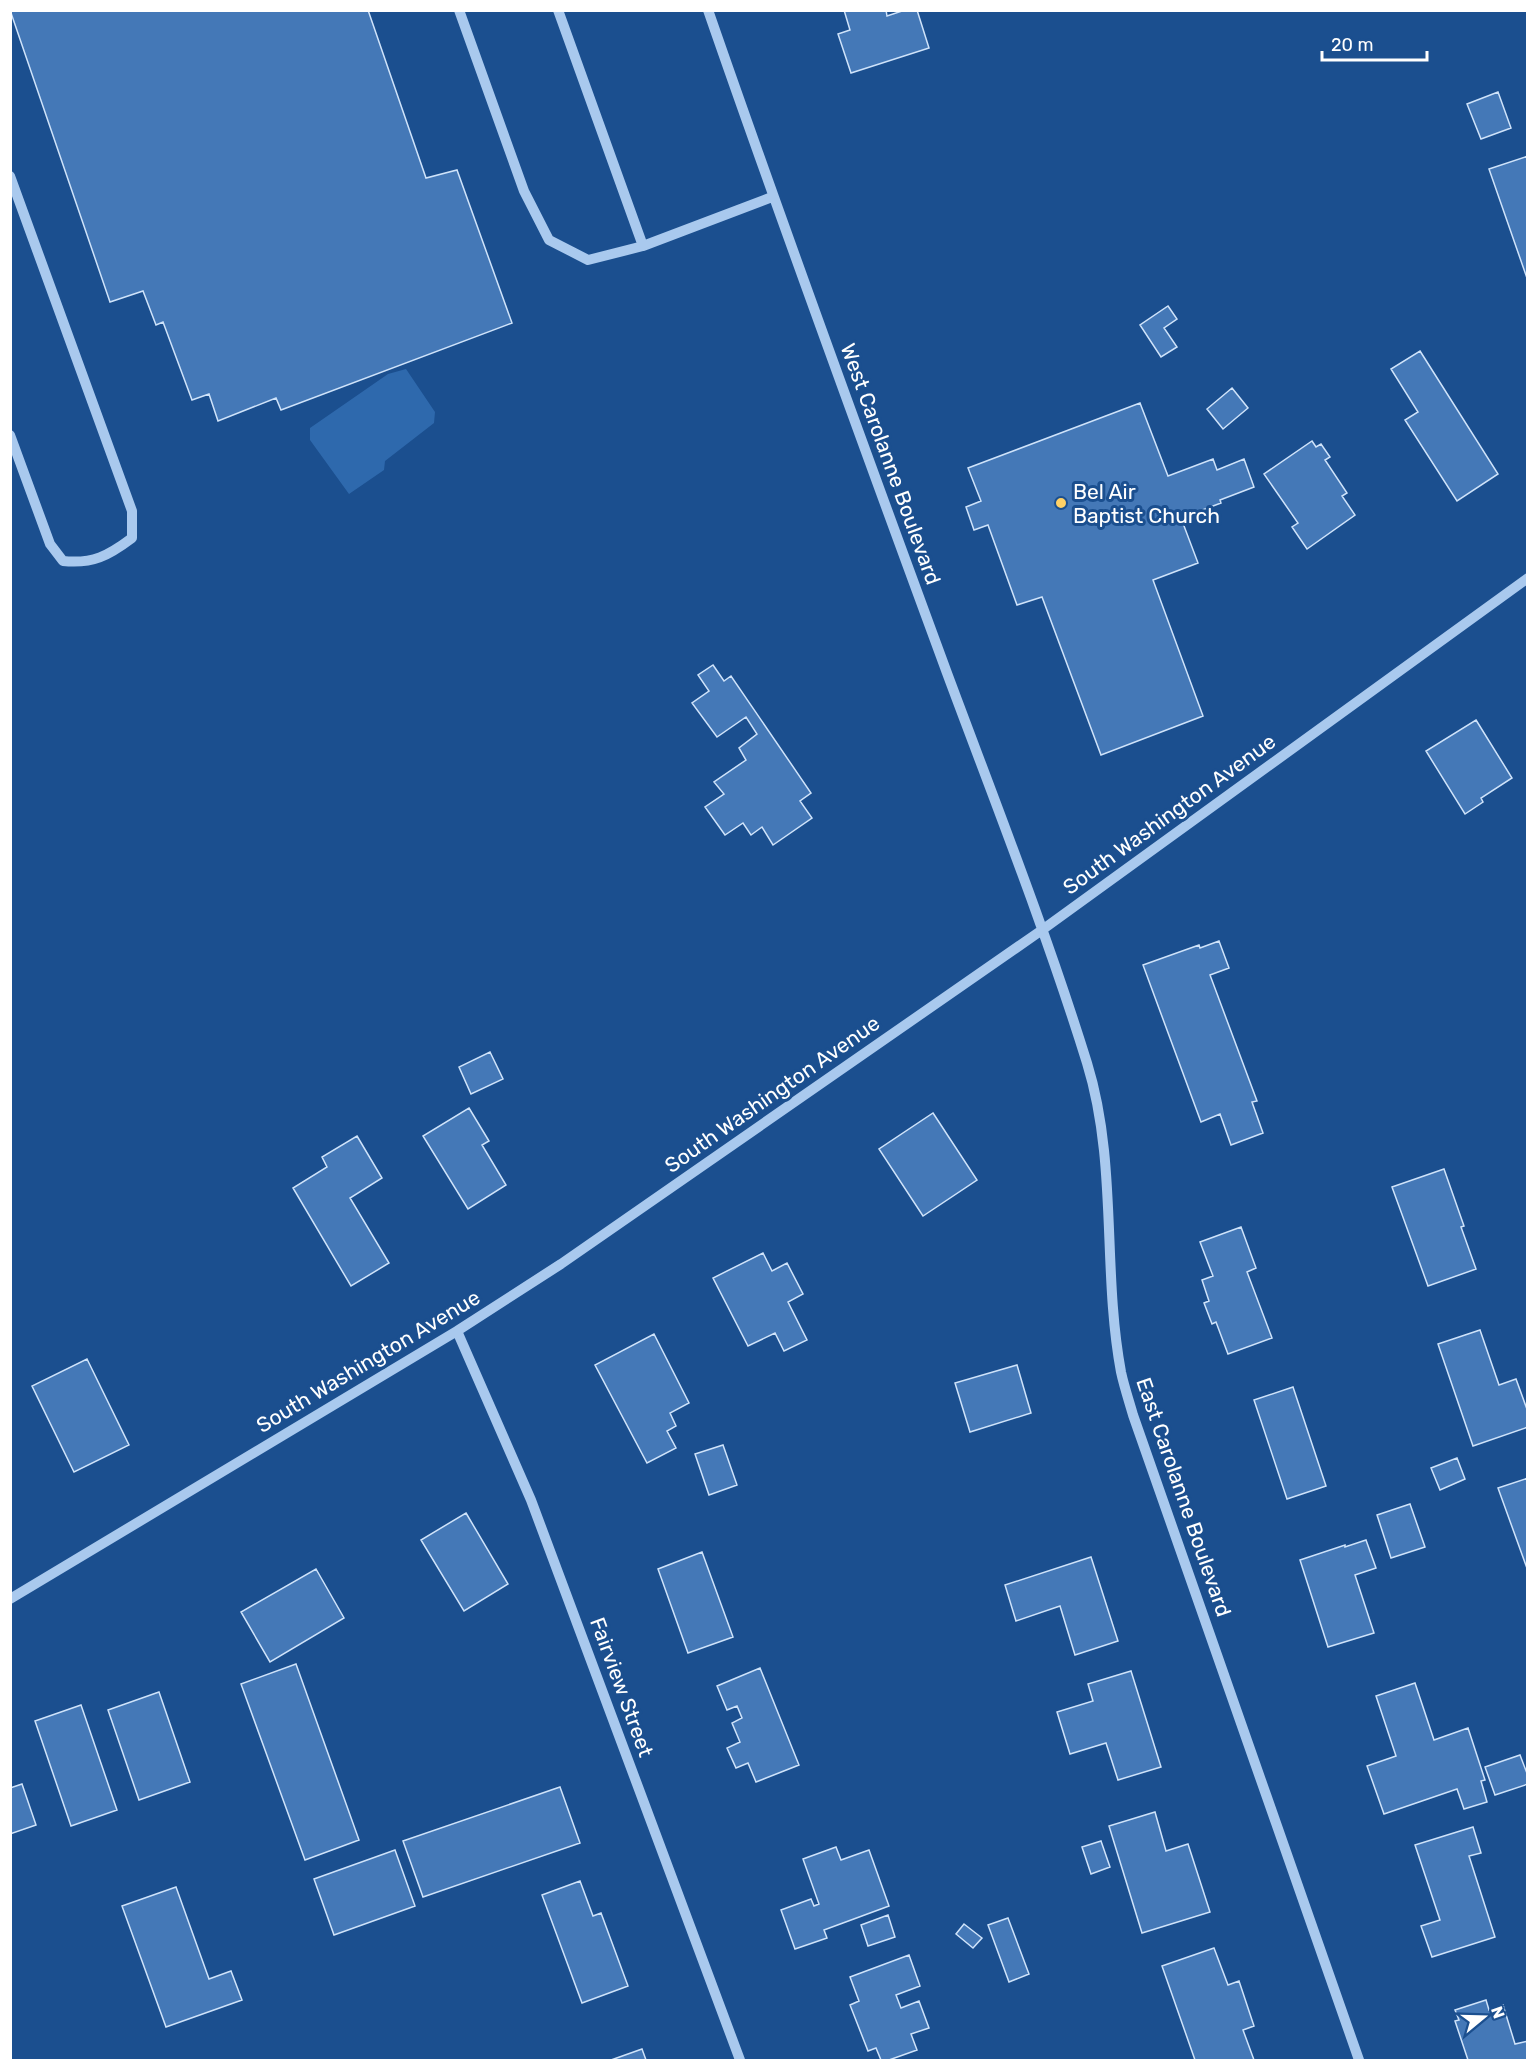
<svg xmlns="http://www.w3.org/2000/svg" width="1538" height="2071" font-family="Rubik,sans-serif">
<rect width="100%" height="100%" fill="#1b4f8f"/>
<path fill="#2e69ad" d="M406 369 435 412 434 423 385 461 384 470 349 494 310 440V428L388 374Z"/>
<path fill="#4478b7" stroke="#cfe3fa" stroke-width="1.5" d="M10 10H368L426 178 457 170 512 323 281 410 276 398 218 421 209 394 192 400 163 322 156 325 143 291 110 302Z
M844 10H886L887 16 905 10H917L929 48 851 73 838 34 850 30Z
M1498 92 1511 128 1481 139 1467 104Z
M1528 156V281L1489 169Z
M1168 306 1177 319 1164 328 1177 347 1161 357 1140 325Z
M1420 351 1498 474 1457 501 1405 420 1418 412 1391 369Z
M1232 388 1248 408 1223 429 1207 409Z
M1140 403 1168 476 1213 459 1217 470 1244 459 1254 487 1220 500 1221 503 1181 518 1198 563 1153 580 1203 716 1101 755 1042 597 1017 605 988 525 974 530 966 507 981 501 968 468Z
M1312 441 1316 447 1321 444 1330 457 1325 460 1347 493 1342 496 1355 515 1307 549 1292 527 1298 523 1264 474Z
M713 665 724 681 731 676 811 793 800 801 812 818 773 845 762 827 751 835 743 823 725 835 705 807 724 794 714 782 746 760 739 748 757 734 746 717 717 737 692 703 709 691 698 675Z
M1476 720 1512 778 1481 798 1483 802 1465 814 1426 751Z
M1219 941 1229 968 1210 975 1257 1101 1252 1102 1263 1133 1231 1145 1220 1114 1201 1122 1143 965 1199 945 1200 948Z
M490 1052 503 1079 471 1094 459 1067Z
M469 1108 489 1141 482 1145 506 1185 468 1209 423 1136Z
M933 1113 977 1180 923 1216 879 1149Z
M357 1136 382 1178 350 1198 389 1263 351 1286 293 1188 327 1167 322 1157Z
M1444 1169 1464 1226 1461 1227 1476 1269 1428 1286 1392 1187Z
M1241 1227 1256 1268 1247 1272 1272 1338 1228 1354 1216 1322 1212 1324 1204 1303 1209 1301 1202 1280 1213 1276 1200 1242Z
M763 1253 772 1271 787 1263 803 1294 788 1302 807 1340 784 1351 775 1333 748 1346 713 1278Z
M1480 1330 1499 1385 1516 1379 1528 1412V1427L1473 1446 1438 1344Z
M654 1334 689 1403 670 1413 676 1426 667 1431 676 1448 647 1463 595 1365Z
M87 1359 129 1445 74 1472 32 1386Z
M1017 1365 1031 1413 970 1432 955 1383Z
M1293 1387 1326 1486 1287 1499 1254 1400Z
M723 1445 737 1485 709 1495 695 1454Z
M1457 1458 1465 1479 1440 1490 1431 1468Z
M1528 1478V1571L1498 1488Z
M1410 1504 1425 1547 1391 1558 1377 1515Z
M466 1513 508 1584 464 1611 421 1540Z
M1366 1540 1376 1568 1355 1575 1374 1633 1328 1647 1300 1560 1345 1545V1547Z
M702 1552 733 1637 688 1653 658 1569Z
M1091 1557 1118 1641 1075 1655 1060 1606 1016 1621 1005 1585Z
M316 1569 344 1618 270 1662 241 1612Z
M296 1664 359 1840 305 1860 241 1684Z
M760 1668 799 1765 756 1782 748 1763 736 1768 727 1748 740 1742 732 1723 742 1718 737 1706 727 1710 717 1686Z
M1131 1671 1161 1767 1118 1780 1106 1743 1070 1754 1057 1712 1093 1701 1088 1684Z
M1415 1683 1434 1740 1468 1728 1485 1780 1481 1781 1487 1802 1464 1809 1457 1789 1384 1814 1367 1766 1396 1756 1376 1696Z
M159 1692 190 1782 139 1800 108 1710Z
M81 1705 117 1810 71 1826 35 1721Z
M1520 1755 1528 1776V1784L1495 1795 1485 1767Z
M22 1784 36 1825 10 1834V1788Z
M560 1787 580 1843 423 1897 403 1841Z
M1155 1812 1166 1851 1188 1844 1210 1912 1142 1933 1109 1826Z
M1473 1827 1481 1853 1469 1856 1495 1937 1432 1957 1421 1926 1440 1920 1415 1845Z
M1101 1841 1110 1867 1091 1874 1082 1847Z
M836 1847 841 1860 869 1850 889 1906 824 1930 827 1938 795 1949 781 1910 811 1899 814 1906 819 1904 803 1859Z
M395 1850 415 1906 334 1935 314 1879Z
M580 1881 593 1916 601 1913 628 1986 582 2003 542 1895Z
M176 1887 209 1979 231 1971 242 2000 166 2027 122 1906Z
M888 1915 895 1937 868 1946 861 1925Z
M1008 1918 1029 1974 1009 1982 988 1925Z
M964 1924 982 1938 973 1948 956 1934Z
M1214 1948 1228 1985 1239 1981 1254 2026 1243 2030 1254 2060H1195L1162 1966Z
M909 1955 920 1986 896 1995 901 2008 919 2001 929 2028 911 2034 917 2050 889 2060H881L876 2048 868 2051 850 2005 859 2001 850 1977Z
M1486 2000 1489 2010 1503 2005 1515 2044 1528 2041V2060H1468L1455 2021 1459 2020 1455 2010Z
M642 2049 646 2060H611Z"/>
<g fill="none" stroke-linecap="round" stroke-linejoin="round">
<path stroke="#a9c9ee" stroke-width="10" d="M459 10 524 191 549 240 588 260 643 246 772 197
M558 10 643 246
M708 10C785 232 866 453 947 673 995 802 1046 931 1087 1063 1118 1163 1102 1270 1121 1372 1124 1386 1129 1401 1133 1415L1359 2060
M10 176 132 511V538C108 556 93 564 63 561L50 544 10 435
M457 1331 531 1500 740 2060
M10 1599 457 1331 561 1264 1042 930 1528 578"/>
</g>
<circle fill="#ffd166" stroke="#1b4f8f" stroke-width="2" cx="1061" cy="503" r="6"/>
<g text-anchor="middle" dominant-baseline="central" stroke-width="6" stroke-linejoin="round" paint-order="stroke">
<g font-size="21" fill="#fff" stroke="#1b4f8f">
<text transform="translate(891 464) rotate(70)">West Carolanne Boulevard</text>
<text transform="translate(1169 814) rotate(-36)">South Washington Avenue</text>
<text transform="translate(772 1094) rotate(-35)">South Washington Avenue</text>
<text transform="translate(368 1361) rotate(-31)">South Washington Avenue</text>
<text transform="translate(1184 1497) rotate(71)">East Carolanne Boulevard</text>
<text transform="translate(622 1687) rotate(70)">Fairview Street</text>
</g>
<g font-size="21" fill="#fff" stroke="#1b4f8f" text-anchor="start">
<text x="1073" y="491">Bel Air<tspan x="1073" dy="24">Baptist Church</tspan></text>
</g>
</g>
<rect width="1538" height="2071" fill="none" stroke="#ffffff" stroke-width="24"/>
<g transform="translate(1484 2017) rotate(71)" stroke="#1b4f8f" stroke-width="4.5" paint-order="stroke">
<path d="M0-4.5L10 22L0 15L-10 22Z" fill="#ffffff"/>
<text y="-9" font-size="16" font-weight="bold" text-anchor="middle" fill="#ffffff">N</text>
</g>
<path d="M1322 51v9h105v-9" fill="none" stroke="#ffffff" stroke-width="3"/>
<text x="1331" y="51" font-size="18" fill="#ffffff" stroke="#1b4f8f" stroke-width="4.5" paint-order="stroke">20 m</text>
</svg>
